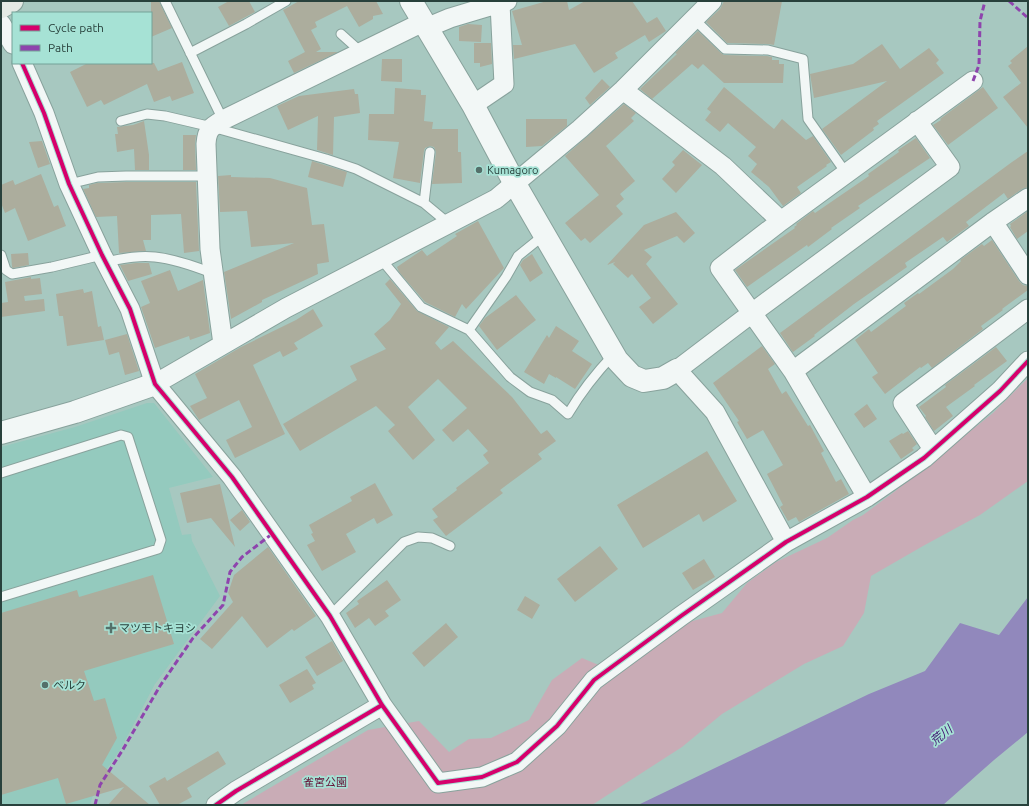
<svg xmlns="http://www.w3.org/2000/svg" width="1029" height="806" font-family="Ubuntu,'Noto Sans JP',sans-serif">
<rect width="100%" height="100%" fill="#a7c8c0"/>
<path fill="#94cabe" d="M147 403H154L213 477 169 488 182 535 191 534 192 541 220 596 155 684 120 750 96 785 90 805H1V447L75 427Z"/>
<path fill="#c9acb6" d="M1028 378V481L980 515 923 546 871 576 864 613 843 646 804 664 722 714 682 747 592 805H241L368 730 419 721 449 752 469 739 491 738 529 720 552 680 582 658 601 666 641 635 722 613 747 583 776 562 827 538 853 520 863 515 894 492 993 413Z"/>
<path fill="#9188bc" d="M1028 597V732L994 760 943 805H638L869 694 925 671 960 623 999 635Z"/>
<path fill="#acad9d" d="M151 1H159L172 28 151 37Z
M229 1H249L255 12 229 26 218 7Z
M299 1H376L383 14 373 16V19L359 27 347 6 315 22 317 27 311 30 321 49 316 52H338L294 73 288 61 305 52 283 10Z
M547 1H567L569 10 585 1H632L647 23 657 17 666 31 649 42 645 35 615 53 618 58 594 73 575 44 514 59 513 45H522L512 11Z
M724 1H782L774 45 768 44 727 43 706 22 720 9Z
M468 24 482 25 481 42 459 41V27Z
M698 31 721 53 724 55 767 56 772 57V60H779V64H784L783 83H724L703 64 698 69 692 64 652 99 640 89 677 54 675 53Z
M474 43H491L492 64 480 67V63H474Z
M882 44 900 69 929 48 939 60 936 63 944 73 877 121 879 124 873 128 874 130 841 155 822 129 887 81 814 98 810 74 853 64Z
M1028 46V128L1003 97 1021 83 1008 66 1012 63 1010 61Z
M382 59H402V82L381 81Z
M182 62 194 93 172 101 170 96 154 102 147 84 104 105 101 100 87 107 70 72 88 63H154L158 71Z
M602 79 610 87 590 105 585 98Z
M724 87 774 129 782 119 806 140 813 136 831 162 826 165 827 166 797 187 801 193 783 206 769 187 751 172 757 164 748 156 756 147 728 123 720 132 705 120 711 112 707 109Z
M983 87 998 108 948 145 933 125 941 120 940 119Z
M395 88 421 90V95H426L424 121 433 122 432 129H458V152H461L462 183 432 184 436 152 434 147 430 146 425 148 424 151 420 183 393 178 399 142 368 140 369 114H394Z
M354 89 355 94H358L360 113 334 117 333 155 317 150 318 116 288 130 277 106 299 96Z
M624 104 636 113 631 118 634 121 606 146 635 181 620 194 624 199 616 206 623 214 590 243 585 238 581 241 565 223 599 195 565 156Z
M526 119H567V126L542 146 526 147Z
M144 121 149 155V170H135L134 149 117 152 115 134H118L117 127 133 125Z
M183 135H196L195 144 196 170H183Z
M916 138 930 158 858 206 860 208 831 228 832 229 808 247 807 245 747 287 735 270 795 228 794 227 797 225 796 224 813 211 815 213 869 176 868 174 899 152 898 150Z
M42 141 50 164 38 168 29 142Z
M683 150 702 165 676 193 662 179 675 165 672 162Z
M1028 151V187L1022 189 1008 199 1004 193 966 222 969 226 947 242 943 237 905 263 907 267 854 304 814 335 815 336 793 352 792 351 780 333 1012 162Z
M312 161 347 172 343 187 308 177Z
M41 174 54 207 58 205 66 226 28 241 15 208 5 213 1 203V185L13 180 15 185Z
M231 175V177L270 178 307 188 312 225 324 224 329 262 317 264 318 274 262 300V302L231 319 224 272 294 243 251 247 247 211 220 212 218 176Z
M126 182H196L199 251 184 253 181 214 151 215V240H143L146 251 119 253 117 216 96 217 83 189 89 188V185L97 183Z
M1028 211V231L1017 239 1010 227 1011 226 1010 224Z
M676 212 695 233 684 243 677 236 644 250 652 257 646 264 678 304 653 324 639 307 651 298 632 274 628 278 613 264 615 262 607 265 644 225Z
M478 221 504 268 466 309 462 304 455 317 425 302 399 272 397 267 422 250 427 256 457 236 455 234Z
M992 240 1019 281 1023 285 1027 286 1028 290 1002 309 1003 310 981 326 983 329 932 368 928 363 921 368 920 367 885 394 872 377 878 373 855 340 869 329 871 332 906 306 904 303 918 293 919 294 953 269 961 261 960 260 982 244 984 246Z
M28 253 29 265 13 268 12 267 11 254Z
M532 254 543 273 530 282 520 265 523 260Z
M136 263H149L152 274 128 281 120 265Z
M170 270 178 291 203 280 210 333 190 340 189 336 155 348 141 307 150 303 141 281Z
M31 277V279L40 278 42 294 24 296 25 301 44 299 45 311 1 317V303L8 302 5 282Z
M390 279 417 311 449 327 435 343 441 350 453 341 512 397 541 434 547 430 556 441 538 454 542 459 500 490 503 493 446 536 433 520 438 517 432 509 457 490 456 488 489 463 483 455 488 451 468 429 453 442 442 430 467 408 438 379 408 407 435 440 413 460 388 431 395 425 376 406 300 451 283 424 357 380 350 366 386 349 374 334 390 320 401 304 385 284Z
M83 289 84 293 92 291 98 327 101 326 104 340 67 346 63 316H59L56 294Z
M516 295 536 320 497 350 479 326 485 318Z
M313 309 323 326 294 343 298 349 283 357 280 351 253 365 285 434 235 458 226 440 252 427 239 400 199 420 190 406 207 398 195 374 241 347 296 320Z
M556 326 579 341 572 351 592 364 575 389 556 377V378L549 374 544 384 524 372 547 335 549 338Z
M127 334 139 371 125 375 119 352 109 355 105 340Z
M762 346 775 364 768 369 782 394 786 391 808 426 810 425 824 451 821 453 836 482 841 479 849 494 799 522 796 517 788 521 780 507 783 505 767 474 783 465 763 430 747 439 737 422 739 421 713 383Z
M996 347 1007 361 974 385 975 386 946 407 953 416 934 431 925 417 926 416 919 407 946 387 945 385Z
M867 404 877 419 864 428 854 414Z
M908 431 917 444 912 448 914 450 901 459 889 441 902 433 903 434Z
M707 451 737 501 703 522 699 514 643 548 617 505Z
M375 483 393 515 377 524 374 518 346 534 356 552 322 571 307 545 315 541 311 534 313 533 309 525 352 501 350 497Z
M220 484 235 547 211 518 187 523 180 493Z
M242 510 250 522 240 531 230 520Z
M600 546 618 569 575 602 557 579Z
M268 547 316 616 294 631 292 629 267 648 242 616 212 649 200 639 233 602 228 593 234 575Z
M704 559 715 577 693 590 682 573Z
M153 575 174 644 84 671 94 701 105 698 117 738 102 765 150 805H108L124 787 66 804 58 778 1 795V613L77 590 79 597Z
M387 580 401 600 385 611 389 616 375 626 369 618 355 628 346 613 359 604 357 601Z
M525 596 540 605 532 619 517 610Z
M446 623 458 637 424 667 412 653Z
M332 641 343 661 317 676 305 657Z
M307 669 316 683 312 685 314 689 290 703 279 685Z
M218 751 226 764 187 788 192 797 177 805H160L149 786 165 777 167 781Z"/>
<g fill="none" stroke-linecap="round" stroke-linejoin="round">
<g stroke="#88a29c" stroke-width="11">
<path id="service" d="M165 1 223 120
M695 20 725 49 768 50 803 59 808 119 846 173
M341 34 361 52
M190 53 246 24 286 1
M121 121 147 114 165 116 212 127 326 159 356 169 424 203 448 223
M69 184 98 177 126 176H207
M424 203 430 152
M1 255 6 270 12 274 52 267 102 255
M381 259 421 307 469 330 510 377 530 392 552 400 568 414C581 392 596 373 614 354
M105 262C121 259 138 255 155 257 174 259 194 266 212 273
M469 330 506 277 518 256 544 235
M1 473 121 435 128 437 161 540 158 549 1 597
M330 616 404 542 418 537 432 538 450 546"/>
</g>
<g stroke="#88a29c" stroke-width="21">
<path id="minor" d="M1 24 13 44
M426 28 450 18 507 1
M22 63 44 113 69 184 102 255 130 309 155 384 232 477 330 616 382 705 438 783 482 777 517 762 557 726 594 680 681 616 786 542 867 497 924 458 1000 391 1028 361
M623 90 723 166 781 221
M473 105 504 84 500 4
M993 222 1028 275
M223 344 210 249 206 144C207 129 211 127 223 120L423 22
M793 371 993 222 1028 198
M155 384 286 308 496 199 580 129 623 90 712 1
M933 449 903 403 1028 309
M867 497 793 371 720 268 781 221 973 81
M786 542 715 412 677 370 752 313 950 167 917 121
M216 805 236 791 382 705"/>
</g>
<g stroke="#88a29c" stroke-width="24">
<path id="tertiary" d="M411 1 473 105 515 184 617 360 632 376 644 381 663 378 677 370
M1 433 75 412 155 384"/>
</g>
<g stroke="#88a29c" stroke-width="24">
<path id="secondary" d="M1 7 12 1"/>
</g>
<use href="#service" stroke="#f2f7f6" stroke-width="9"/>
<use href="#minor" stroke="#f2f7f6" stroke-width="19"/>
<use href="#tertiary" stroke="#f2f7f6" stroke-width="22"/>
<use href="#secondary" stroke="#e4eae5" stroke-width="22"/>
<path stroke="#8e44ad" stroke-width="3" stroke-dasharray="6 3" stroke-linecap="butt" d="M1009 1 1028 18
M973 81 979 65 980 21 985 1
M95 805 100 785 122 751 160 686 193 638 223 605 230 572 242 557 272 534"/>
<g stroke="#a6e2d5" stroke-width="6">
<path id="cycleway" d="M22 63 44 113 69 184 102 255 130 309 155 384 232 477 330 616 382 705 438 783 482 777 517 762 557 726 594 680 681 616 786 542 867 497 924 458 1000 391 1028 361
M216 805 236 791 382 705"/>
</g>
<use href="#cycleway" stroke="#d6006c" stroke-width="4"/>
</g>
<g fill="#54706a" stroke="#a6e2d5" stroke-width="1.5">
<circle cx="479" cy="170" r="4"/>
<path d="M109 622h4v4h4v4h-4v4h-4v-4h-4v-4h4z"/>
<circle cx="45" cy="685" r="4"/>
</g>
<g text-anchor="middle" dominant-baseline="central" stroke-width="3.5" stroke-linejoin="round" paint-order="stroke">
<g font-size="11" fill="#28413c" stroke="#a6e2d5" text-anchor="start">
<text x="487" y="170">Kumagoro</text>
<text x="119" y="628">マツモトキヨシ</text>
<text x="53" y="685">ベルク</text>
</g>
<g font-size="11" fill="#651337" stroke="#a6e2d5">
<text x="325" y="782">雀宮公園</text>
</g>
<g font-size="12" font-style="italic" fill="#3d0e6e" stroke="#a6e2d5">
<text transform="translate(941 735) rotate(-39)">荒川</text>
</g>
</g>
<rect width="1029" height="806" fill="none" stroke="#28413c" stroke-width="4"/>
<rect x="12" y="12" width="140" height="52" fill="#a6e2d5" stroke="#74a298"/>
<rect x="20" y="25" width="20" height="6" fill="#d6006c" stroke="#74a298"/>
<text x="48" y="32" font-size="12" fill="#28413c">Cycle path</text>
<rect x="20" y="45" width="20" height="6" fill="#8e44ad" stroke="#74a298"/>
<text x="48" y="52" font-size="12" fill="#28413c">Path</text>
</svg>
